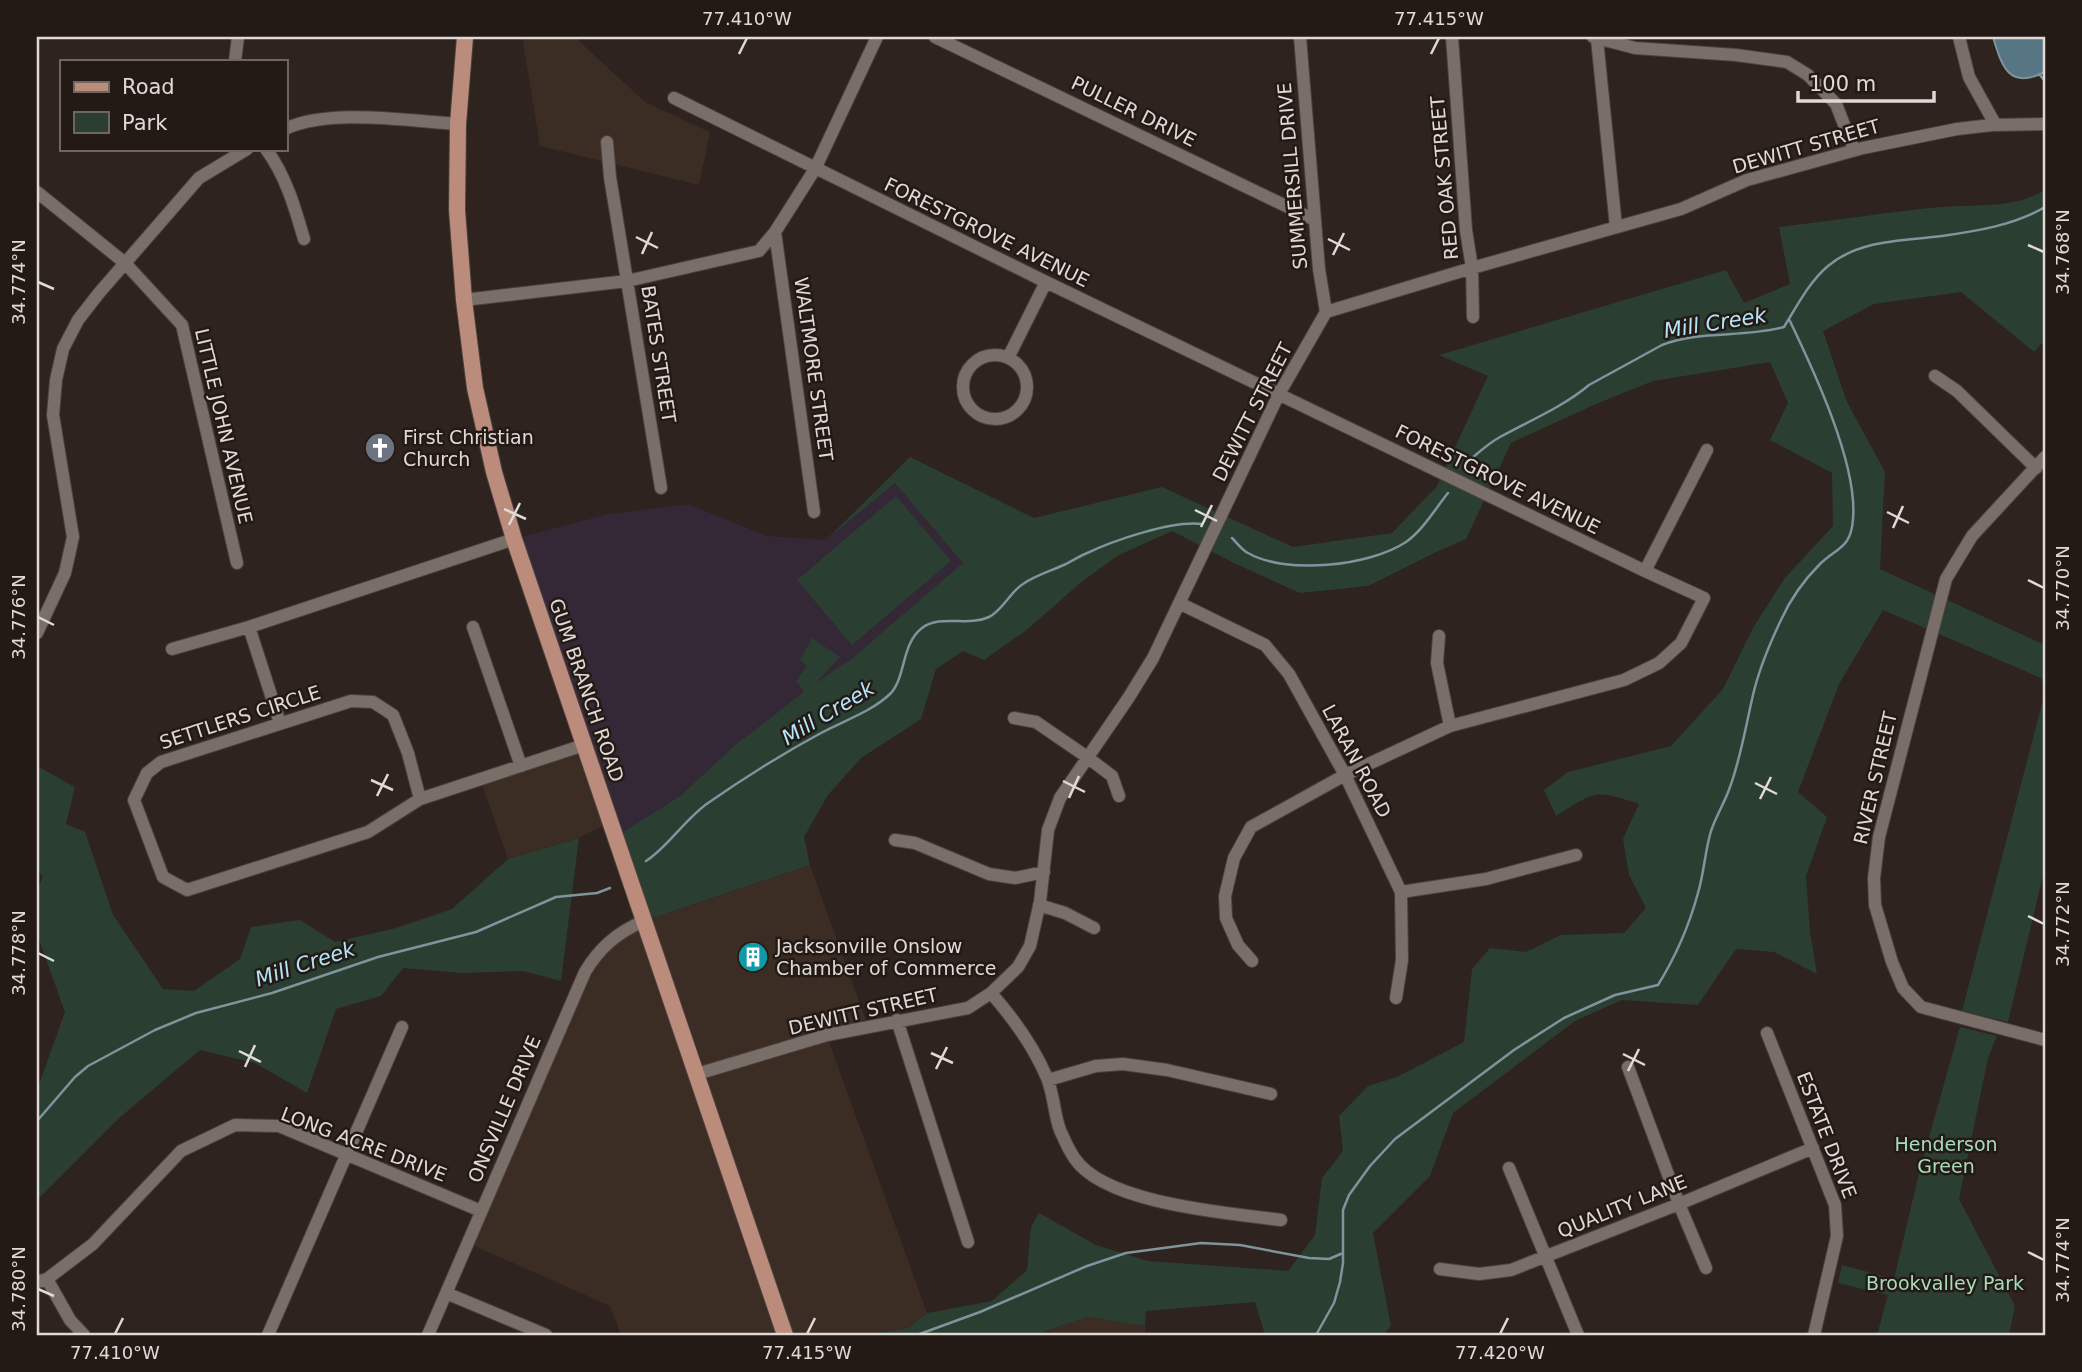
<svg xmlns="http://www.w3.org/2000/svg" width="2082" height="1372" font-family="'DejaVu Sans',sans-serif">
<rect width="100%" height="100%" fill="#2e231e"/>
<path fill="#3b2c24" d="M522 37H580L579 41 645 102 710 132 699 185 540 146Z
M584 745 610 822 579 838 508 859 479 776Z
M810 865 868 1026 827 1036 927 1313 908 1328 864 1335H621L610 1306 468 1243 590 963 644 921Z
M1088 1317 1145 1326V1335H1033Z"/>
<path fill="#342836" d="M895 483 964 563 851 659 734 746 680 796 615 837 514 539 608 514 688 504 767 536 825 540Z"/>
<path fill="#2b3e32" d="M2045 190V340L2034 352 1961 292 1874 304 1823 331 1847 402 1885 472 1880 569 2045 645V690L2041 678 1883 610 1839 684 1798 792 1827 817 1806 876 1810 932 1817 974 1774 952 1736 949 1698 1005 1622 1000 1575 1021 1453 1113 1430 1176 1373 1233 1391 1326 1383 1335H1265L1255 1302 1146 1311 1145 1326 1088 1317 1033 1335H864L908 1328 927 1313 992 1301 1027 1270 1031 1227 1039 1213 1096 1245 1148 1261 1288 1271 1315 1235 1322 1178 1343 1151 1339 1116 1368 1086 1397 1077 1464 1042 1472 969 1490 948 1526 952 1561 935 1624 933 1646 908 1629 875 1623 839 1639 804C1594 789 1596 791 1556 816L1544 790 1568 772 1671 746 1723 689 1753 628 1784 579 1833 526 1832 473 1770 440 1788 403 1770 362 1653 381 1596 404 1511 443 1466 539 1434 553 1368 586 1300 593 1236 564 1172 531 1117 556 1079 584 1028 629 984 660 963 651 936 669 921 719 861 758 828 795 804 837 810 865 644 921 615 837 680 796 734 746 804 692 796 681 807 666 800 660 812 638 840 657 816 683 851 659 963 563 895 483 826 540 910 457 1034 518 1162 487 1293 547 1392 533 1437 486 1488 376 1439 355 1726 270 1744 303 1790 284 1779 227C1833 221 1886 212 1940 207 1976 204 2014 209 2045 190Z
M896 496 951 561 852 645 797 580Z
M2045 692V867L2008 1022 1962 1011Z
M37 766 75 787 66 824 85 832 113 915 163 989 194 991 240 959 251 927 300 920 335 942 396 928 452 909 508 859 579 838 561 981 523 971 463 973 403 968 381 996 336 1009 307 1093 255 1063 200 1050 118 1119 37 1200V1090L65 1012 37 934V892L43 876 37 871Z
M1960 1027 1997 1036 1988 1058 1959 1199 2015 1306 2009 1335H1877L1888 1295 1838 1283 1842 1265 1894 1279 1920 1169Z"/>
<path fill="#567683" stroke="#7f949c" stroke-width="2" d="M1993 37H2045V72C2009 90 2002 67 1993 37Z"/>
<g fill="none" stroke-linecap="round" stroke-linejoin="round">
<path stroke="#7f949c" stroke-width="2.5" d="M2039 74 2045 81
M1465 464C1476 455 1487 444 1500 437 1529 421 1563 407 1589 385L1662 345C1700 330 1744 338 1784 327 1797 306 1809 282 1828 266 1860 239 1903 241 1942 236 1977 231 2015 225 2045 207
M1232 538C1237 543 1242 550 1248 553 1286 575 1370 566 1406 542 1423 530 1435 509 1448 493
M646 861C667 848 685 819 708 803 744 778 782 754 821 733 843 721 871 712 890 694 906 678 901 644 922 628 940 614 968 627 989 617 1003 610 1010 592 1023 584 1036 575 1051 571 1066 564 1072 561 1078 557 1085 554 1112 541 1172 520 1202 524
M37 1121 75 1077 88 1066 155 1030 196 1013 272 993 378 957 476 932 556 897 597 893 610 888
M917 1335 980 1312 1087 1266 1126 1253 1201 1243 1240 1245 1309 1258 1329 1259 1343 1253
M1316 1335 1334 1303 1340 1282 1343 1263V1210L1349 1195 1370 1166 1395 1139 1514 1050 1564 1018 1615 995 1658 985C1676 956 1689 926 1698 893 1704 873 1705 851 1711 831 1716 816 1725 802 1730 787 1741 757 1746 725 1753 695 1759 669 1770 643 1781 620 1790 600 1805 579 1820 564 1838 547 1851 548 1853 519 1858 464 1813 369 1789 319"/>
<g stroke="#4b413e" stroke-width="14">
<path id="minor" d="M935 37 1315 220
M1300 37 1319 269 1326 312
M1452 37 1466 230 1472 268 1473 317
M1593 37 1635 48 1736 55 1787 62 1808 75 1836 104 1854 150
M1959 37 1969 77 1995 124
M1597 39 1616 227
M235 61 238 37
M674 98 1046 282 1645 571 1704 598 1681 643 1659 663 1624 680 1450 726 1345 775 1251 827 1234 858 1225 896 1226 918 1238 945 1252 961
M285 129C329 108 409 121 458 124
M607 142 610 177 661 488
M266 149C286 176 295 208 304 239
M37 192 125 263 182 325 237 563
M775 232 814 512
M464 300 627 281 759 251 775 232 815 169 877 37
M963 387a32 32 0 1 1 64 0a32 32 0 1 1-64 0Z
M1008 358 1046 282
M1935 376 1957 391 2036 468
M2045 457 1972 536 1946 579 1879 837 1874 878 1875 905 1892 962 1903 988 1921 1007 2045 1040
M1645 571 1707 450
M1179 603 1265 645 1289 674 1345 775 1401 892 1402 960 1396 998
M249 627 280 723
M473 627 521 766
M37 633 65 573 73 537 53 415 56 380 63 349 78 320 99 293 199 178 247 149
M1439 636 1437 663 1450 726
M172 649 249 627 514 539
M1014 718 1036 722 1087 757 1112 776 1119 796
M420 799 408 753 393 715 373 702 351 701 161 762 147 773 134 800 163 877 187 890 368 832 420 799 584 745
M895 840 915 843 989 874 1015 878 1044 872
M1401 892 1486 879 1576 855
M1039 905 1065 913 1094 928
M991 993C1013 1018 1034 1047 1047 1078 1054 1095 1054 1114 1060 1130 1064 1139 1069 1151 1075 1159 1106 1204 1229 1213 1281 1220
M897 1020 968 1242
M1767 1033 1835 1205 1837 1236 1814 1335
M1628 1067 1679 1204 1706 1268
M697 1074 827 1035 968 1008 991 993 1018 967 1030 946 1040 902 1048 830 1060 798 1129 697 1153 658 1279 394 1326 312 1472 268 1681 209 1747 180 1863 148 1957 129 1992 125 2045 124
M1048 1080 1096 1066 1123 1064 1167 1070 1271 1094
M1509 1168 1578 1335
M1440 1269 1479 1274 1511 1270 1679 1204 1813 1148
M47 1279 70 1320 84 1335
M37 1282 47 1279 93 1244 181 1151 235 1125 279 1126 481 1211
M446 1293 546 1335
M268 1335 402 1027
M428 1335 585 972C600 947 618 932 644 921"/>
</g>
<g stroke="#4b413e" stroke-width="18">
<path id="major" d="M465 37 458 124 457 210 464 300 475 388 494 472 514 539 785 1335"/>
</g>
<use href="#minor" stroke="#7a6e68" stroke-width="12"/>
<use href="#major" stroke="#bb8c7c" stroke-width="16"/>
</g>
<path fill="none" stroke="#e0d9d6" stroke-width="2.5" d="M739 54 747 38M1431 54 1439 38M636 237 658 248M1328 239 1350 250M2028 245 2044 252M642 254 652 232M1333 255 1344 233M38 282 54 289M504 509 526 519M1195 510 1217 521M1887 512 1909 523M509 525 520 503M1201 527 1212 505M1893 528 1903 506M2028 580 2044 588M38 617 54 625M371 780 393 790M1063 781 1085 792M1755 783 1777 794M377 796 388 774M1069 798 1079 776M1760 799 1771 777M2028 916 2044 924M38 953 54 961M239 1051 261 1062M931 1053 953 1063M1623 1054 1645 1065M245 1067 255 1045M936 1069 947 1047M1628 1071 1639 1049M2028 1252 2044 1260M38 1289 54 1296M115 1334 123 1318M807 1334 815 1318M1500 1334 1508 1318"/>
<defs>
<g id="church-disc" transform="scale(1.575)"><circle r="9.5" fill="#6b7280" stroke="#241a15"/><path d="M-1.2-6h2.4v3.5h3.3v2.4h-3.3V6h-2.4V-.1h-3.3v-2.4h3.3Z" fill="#fff"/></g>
<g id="building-disc" transform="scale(1.575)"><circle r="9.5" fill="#0f9aa8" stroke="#241a15"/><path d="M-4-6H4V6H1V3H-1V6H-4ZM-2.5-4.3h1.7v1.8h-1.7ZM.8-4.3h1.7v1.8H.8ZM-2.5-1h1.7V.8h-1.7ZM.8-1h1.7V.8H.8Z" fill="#fff"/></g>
</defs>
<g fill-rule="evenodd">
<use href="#church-disc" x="380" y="448"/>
<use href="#building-disc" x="753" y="957"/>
</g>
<g text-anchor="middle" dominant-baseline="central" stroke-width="5" stroke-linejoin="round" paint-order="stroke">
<g font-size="19" fill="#e0d9d6" stroke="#241a15">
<text transform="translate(1134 111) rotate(26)">PULLER DRIVE</text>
<text transform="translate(1806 146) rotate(-16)">DEWITT STREET</text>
<text transform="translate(1292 176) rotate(-95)">SUMMERSILL DRIVE</text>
<text transform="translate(1444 178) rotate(-95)">RED OAK STREET</text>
<text transform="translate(987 232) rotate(26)">FORESTGROVE AVENUE</text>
<text transform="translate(659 354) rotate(81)">BATES STREET</text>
<text transform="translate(814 369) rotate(82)">WALTMORE STREET</text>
<text transform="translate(1252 412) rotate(-63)">DEWITT STREET</text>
<text transform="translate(224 426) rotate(77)">LITTLE JOHN AVENUE</text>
<text transform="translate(1498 479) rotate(26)">FORESTGROVE AVENUE</text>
<text transform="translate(587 690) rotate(71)">GUM BRANCH ROAD</text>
<text transform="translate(240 717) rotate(-18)">SETTLERS CIRCLE</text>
<text transform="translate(1357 761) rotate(62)">LARAN ROAD</text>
<text transform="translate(1875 778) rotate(-77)">RIVER STREET</text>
<text transform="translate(863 1011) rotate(-13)">DEWITT STREET</text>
<text transform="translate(504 1109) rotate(-67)">ONSVILLE DRIVE</text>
<text transform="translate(1827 1135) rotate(69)">ESTATE DRIVE</text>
<text transform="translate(364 1144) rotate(21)">LONG ACRE DRIVE</text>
<text transform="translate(1622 1206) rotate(-22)">QUALITY LANE</text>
</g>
<g font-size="19" fill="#e0d9d6" stroke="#241a15" text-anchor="start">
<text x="403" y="437">First Christian<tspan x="403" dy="22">Church</tspan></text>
<text x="776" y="946">Jacksonville Onslow<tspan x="776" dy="22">Chamber of Commerce</tspan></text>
</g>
<g font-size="19" fill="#a6dcbb" stroke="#241a15">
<text x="1946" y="1144">Henderson<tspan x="1946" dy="22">Green</tspan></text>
<text x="1945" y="1283">Brookvalley Park</text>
</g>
<g font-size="21" font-style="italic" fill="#b3e5f9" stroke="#241a15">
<text transform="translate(1715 323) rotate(-9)">Mill Creek</text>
<text transform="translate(828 713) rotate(-31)">Mill Creek</text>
<text transform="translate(305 964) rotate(-18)">Mill Creek</text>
</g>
</g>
<rect width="2082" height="1372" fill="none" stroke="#241a15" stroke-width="77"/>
<rect x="60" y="60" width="228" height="91" fill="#241a15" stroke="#6f6662" stroke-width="2"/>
<rect x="74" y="82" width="35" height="10" fill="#bb8c7c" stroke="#6f6662" stroke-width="2"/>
<text x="122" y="94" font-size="21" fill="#e0d9d6">Road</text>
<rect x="74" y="112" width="35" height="21" fill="#2b3e32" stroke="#6f6662" stroke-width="2"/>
<text x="122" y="130" font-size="21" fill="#e0d9d6">Park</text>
<path d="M1798 91v10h136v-10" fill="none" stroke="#e0d9d6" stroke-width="3.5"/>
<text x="1809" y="91" font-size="21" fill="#e0d9d6" stroke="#241a15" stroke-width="5" paint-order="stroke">100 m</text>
<rect x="38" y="38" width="2006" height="1296" fill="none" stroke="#e0d9d6" stroke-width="2.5"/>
<g font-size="18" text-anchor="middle" fill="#e0d9d6">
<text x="747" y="25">77.410°W</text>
<text x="1439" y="25">77.415°W</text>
<text transform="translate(2063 252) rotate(-90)" y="6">34.768°N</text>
<text transform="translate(19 282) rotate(-90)" y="6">34.774°N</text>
<text transform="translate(2063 588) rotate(-90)" y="6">34.770°N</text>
<text transform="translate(19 617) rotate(-90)" y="6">34.776°N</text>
<text transform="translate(2063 924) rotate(-90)" y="6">34.772°N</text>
<text transform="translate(19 953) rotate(-90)" y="6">34.778°N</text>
<text transform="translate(2063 1260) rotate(-90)" y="6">34.774°N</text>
<text transform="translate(19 1289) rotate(-90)" y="6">34.780°N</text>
<text x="115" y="1359">77.410°W</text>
<text x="807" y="1359">77.415°W</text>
<text x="1500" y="1359">77.420°W</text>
</g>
</svg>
